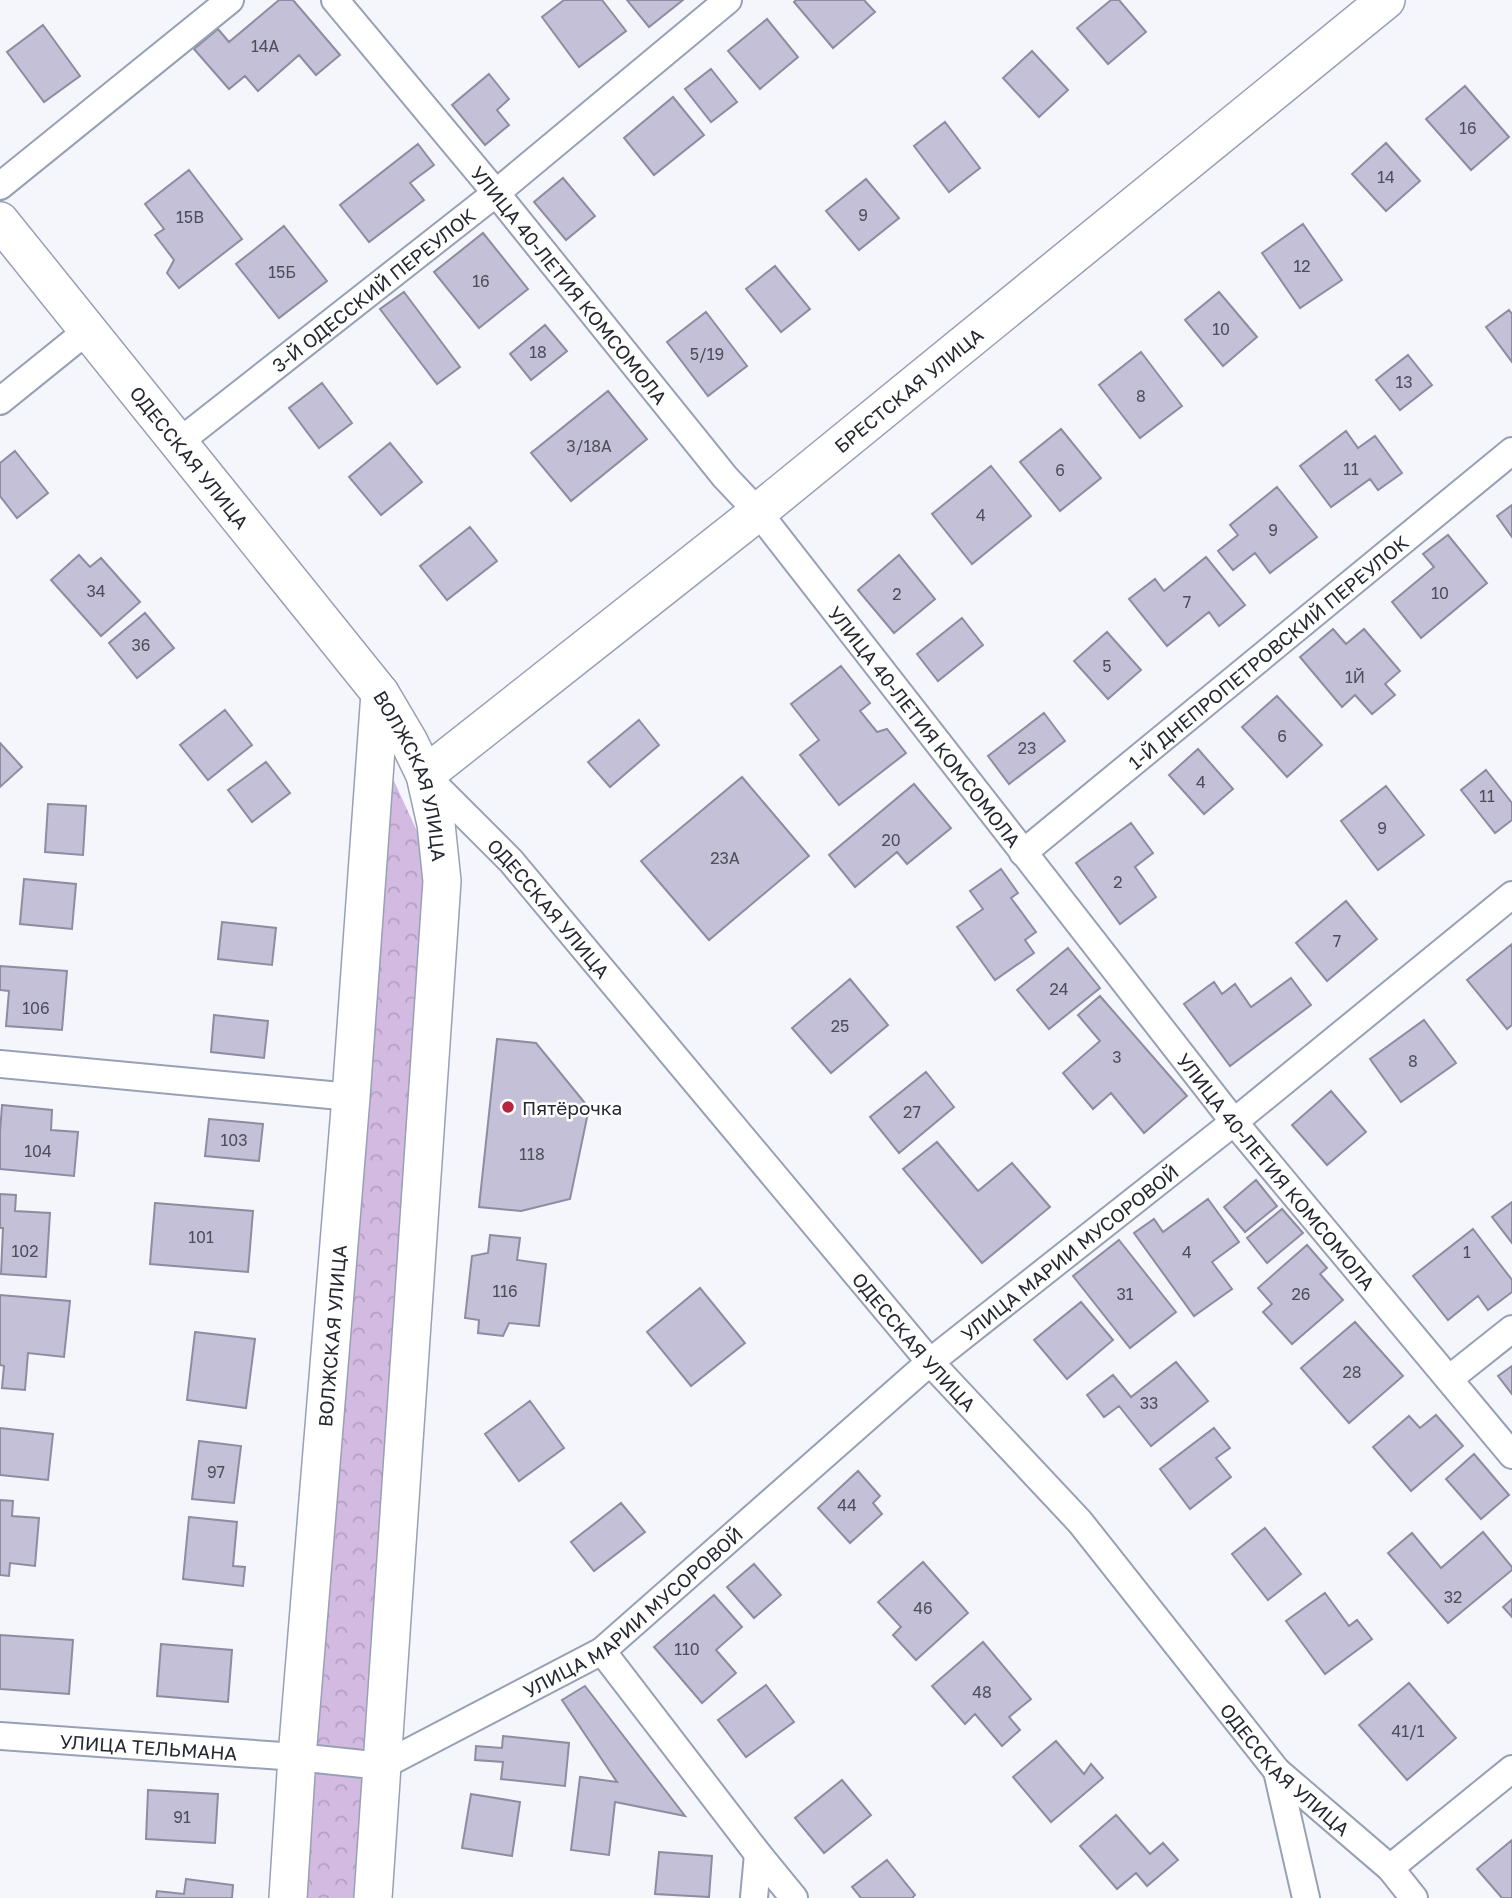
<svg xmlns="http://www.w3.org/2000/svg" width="1512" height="1898" font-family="'Golos Text',sans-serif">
<defs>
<pattern id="forest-crowns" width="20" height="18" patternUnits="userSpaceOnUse" patternTransform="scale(1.75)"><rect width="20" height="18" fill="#d2bae1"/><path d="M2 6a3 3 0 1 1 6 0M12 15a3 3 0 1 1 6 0" fill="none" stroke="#b4a0c2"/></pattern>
</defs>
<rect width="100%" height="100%" fill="#f4f6fb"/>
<path fill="url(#forest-crowns)" d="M383 757 428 855 363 1755 316 1749Z
M316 1768 363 1774 354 1898H306Z"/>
<path fill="#c3c0d7" stroke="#8e8ca1" stroke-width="2" d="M279 0H293L340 55 316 75 299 55 258 91 245 76 229 89 194 49 218 29 229 42Z
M564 0H602L626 31 579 67 542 17Z
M627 0H683L649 27Z
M796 0H864L875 12 833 48 794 2Z
M1111 0H1119L1146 32 1108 64 1077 28Z
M767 19 798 57 760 89 728 51Z
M43 25 80 76 44 102 7 52Z
M1032 51 1068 90 1039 117 1003 78Z
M711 69 737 102 711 122 685 89Z
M489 74 509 99 497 110 509 125 485 145 452 105Z
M1465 86 1509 137 1471 170 1426 119Z
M673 97 704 135 654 175 624 138Z
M945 122 980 168 949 192 914 146Z
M1386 143 1420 181 1386 211 1352 174Z
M418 144 434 165 410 183 424 200 369 242 340 205Z
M189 170 242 239 179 288 167 273 174 260 155 235 164 229 145 204Z
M563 178 595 216 566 240 534 202Z
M866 179 899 218 859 250 826 211Z
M1303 224 1342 280 1300 308 1262 253Z
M284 226 327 281 279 318 236 264Z
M483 233 528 289 479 328 434 272Z
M775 266 810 309 781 332 746 289Z
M404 292 460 367 437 384 380 309Z
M1219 292 1257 337 1223 366 1185 320Z
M1509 310 1512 314V362L1486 327Z
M706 312 747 366 708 396 667 342Z
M545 325 567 351 531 380 510 354Z
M1141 352 1182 406 1140 438 1099 385Z
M1408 355 1432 385 1400 410 1376 380Z
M322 383 352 423 319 448 289 408Z
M608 391 647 439 571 501 531 453Z
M1061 429 1101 478 1060 511 1020 462Z
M1346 431 1358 448 1375 436 1402 473 1378 490 1370 479 1331 507 1300 466Z
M390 443 422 482 381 515 349 477Z
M15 451 48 493 17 518 0 496V463Z
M991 466 1031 516 972 564 932 514Z
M1277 487 1317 537 1270 573 1255 553 1233 570 1218 551 1238 535 1230 525Z
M1512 505V537L1497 516Z
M470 527 497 561 447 600 420 566Z
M1448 535 1487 583 1421 638 1392 602 1434 567 1423 554Z
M79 555 90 567 101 558 140 602 101 636 51 580Z
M899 555 935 599 894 633 858 590Z
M1206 557 1245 605 1219 626 1209 612 1167 646 1129 599 1155 579 1164 591Z
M145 613 174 648 137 678 109 643Z
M962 618 983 645 938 681 917 654Z
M1333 629 1346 644 1364 629 1400 671 1385 684 1395 695 1372 714 1355 695 1342 707 1300 657Z
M1107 632 1141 670 1108 699 1074 661Z
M841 666 870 703 860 711 877 732 887 729 906 753 839 805 800 755 819 740 791 704Z
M1277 696 1322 745 1287 777 1242 727Z
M225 710 252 745 208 780 180 745Z
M1044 713 1065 741 1009 784 988 756Z
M639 720 659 745 610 787 588 762Z
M0 743 22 767 0 787Z
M1198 749 1233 789 1204 814 1169 775Z
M266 762 290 793 252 822 228 790Z
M1486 770 1512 803V820L1495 833 1461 790Z
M742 777 809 856 709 940 641 861Z
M914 784 951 828 907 864 897 852 855 887 829 855Z
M1386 786 1424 835 1378 870 1341 821Z
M48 804 86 806 83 855 45 852Z
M1131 823 1153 853 1135 867 1156 897 1120 924 1076 863Z
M1001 869 1018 893 1011 898 1036 932 1025 940 1034 953 995 980 957 927 983 909 970 891Z
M24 879 76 884 72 929 20 924Z
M1346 901 1377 939 1327 981 1296 943Z
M222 922 276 928 272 965 218 959Z
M1512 944V1025L1507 1029 1467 980Z
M1068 948 1100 988 1049 1029 1017 990Z
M0 966 67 971 62 1030 6 1026 9 991 0 990Z
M1291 978 1311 1005 1230 1066 1184 1004 1214 982 1222 994 1235 984 1251 1007Z
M850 979 888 1025 831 1073 792 1028Z
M1100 996 1187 1096 1144 1133 1111 1093 1093 1109 1063 1073 1100 1041 1078 1015Z
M214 1015 268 1021 264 1058 211 1052Z
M1424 1020 1456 1063 1401 1102 1370 1059Z
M497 1039 536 1043 589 1108 570 1199 521 1211 479 1207Z
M926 1072 954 1107 899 1153 870 1117Z
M1331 1091 1366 1132 1327 1165 1292 1125Z
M2 1105 52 1110 51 1130 78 1132 74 1176 0 1169V1132Z
M209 1119 263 1124 259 1161 205 1156Z
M937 1142 978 1191 1012 1163 1050 1207 982 1263 903 1169Z
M1256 1180 1277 1206 1245 1232 1224 1207Z
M0 1194 16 1195 15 1211 50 1213 46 1277 1 1274 3 1228H0Z
M1208 1199 1239 1242 1212 1262 1232 1289 1194 1316 1134 1233 1154 1219 1163 1232Z
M1512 1202V1243L1492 1217Z
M155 1203 253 1211 248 1272 150 1264Z
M1282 1209 1303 1233 1267 1263 1247 1238Z
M1473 1229 1512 1280V1292L1488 1310 1478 1296 1448 1320 1413 1276Z
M490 1235 520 1238 517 1260 546 1264 539 1326 509 1323 503 1336 478 1333 479 1320 465 1318 472 1256 488 1253Z
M1119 1240 1176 1312 1130 1348 1073 1276Z
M1307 1245 1327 1268 1320 1274 1343 1300 1292 1344 1263 1312 1272 1304 1258 1288Z
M700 1288 745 1343 691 1386 647 1332Z
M0 1295 70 1301 64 1357 28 1353 25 1390 2 1388 4 1366 0 1365Z
M1081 1302 1113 1340 1067 1379 1034 1340Z
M1355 1322 1403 1376 1349 1423 1301 1368Z
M195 1332 255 1339 246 1408 187 1400Z
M1176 1362 1208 1401 1151 1446 1119 1406 1104 1417 1087 1395 1113 1375 1131 1397Z
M1512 1366V1394L1498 1376Z
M530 1401 564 1448 519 1481 485 1434Z
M1436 1415 1463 1446 1411 1491 1373 1447 1409 1416 1420 1428Z
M0 1428 53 1434 48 1480 0 1475Z
M1214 1428 1230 1448 1216 1458 1231 1477 1190 1509 1160 1469Z
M199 1441 241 1446 234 1503 192 1499Z
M1474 1454 1509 1495 1481 1519 1446 1479Z
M858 1471 880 1496 873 1503 882 1514 850 1543 818 1508Z
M0 1500 13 1501 12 1516 39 1518 35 1566 10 1563 9 1576 0 1575Z
M621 1503 645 1532 594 1571 571 1542Z
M189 1517 237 1522 233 1566 245 1567 243 1586 183 1579Z
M1265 1528 1301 1574 1268 1600 1232 1554Z
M1483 1532 1512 1567V1570L1448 1623 1388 1553 1412 1533 1441 1568Z
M923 1562 968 1613 916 1660 893 1635 901 1627 878 1602Z
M754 1564 781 1595 754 1618 727 1587Z
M1325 1593 1349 1626 1357 1620 1372 1639 1325 1674 1286 1621Z
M714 1595 742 1627 716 1650 736 1673 702 1703 654 1647Z
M1512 1599V1617L1503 1607Z
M0 1635 73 1640 69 1694 0 1689Z
M983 1642 1031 1699 1009 1717 1020 1730 1002 1746 975 1714 965 1724 932 1686Z
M161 1644 232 1650 228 1702 157 1696Z
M1409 1683 1456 1738 1407 1780 1359 1725Z
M766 1685 794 1722 746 1757 718 1720Z
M585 1686 685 1816 615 1802 609 1855 571 1850 580 1777 617 1782 562 1700Z
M503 1736 569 1743 565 1786 501 1779 503 1762 475 1760 476 1746 502 1748Z
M1056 1741 1084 1774 1091 1764 1103 1778 1051 1822 1013 1777Z
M842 1780 871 1815 824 1853 795 1818Z
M148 1790 218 1794 215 1843 146 1839Z
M471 1794 520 1802 512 1856 462 1848Z
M1116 1815 1150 1854 1163 1843 1178 1860 1147 1886 1136 1873 1117 1889 1080 1846Z
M1512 1840V1898H1502L1477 1869Z
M659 1852 712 1856 709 1897 655 1894Z
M887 1860 915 1895 912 1898H861L852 1887Z
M186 1879 233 1885 232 1898H156L157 1891 184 1894Z"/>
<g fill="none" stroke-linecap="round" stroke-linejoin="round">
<g stroke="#98a0b5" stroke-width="30">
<g id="street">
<path id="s1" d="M335 0 496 193 725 477 758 512 1234 1122 1512 1455"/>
<path d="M0 186 230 0"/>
<path d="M0 401 88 330"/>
<path id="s2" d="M179 442 496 193 728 0"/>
<path id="s3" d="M425 775 511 861 930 1362 1080 1522 1277 1771 1390 1868 1414 1898"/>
<path id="s4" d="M1023 853 1512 451"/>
<path d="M0 1064 351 1097"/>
<path d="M1449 1379 1512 1329"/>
<path d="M602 1651 758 1854 794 1898"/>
<path id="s5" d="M0 1736 297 1757 382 1766 602 1651 930 1362 1234 1122 1512 895"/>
<path d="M1277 1771 1306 1898"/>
<path d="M1390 1868 1512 1769"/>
<path d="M754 1898 758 1854"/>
</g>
</g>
<g stroke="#98a0b5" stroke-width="40">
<g id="secondary">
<path id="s6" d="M0 221 380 693 409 742 425 775 436 824 442 881 373 1898"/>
<path id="s7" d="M425 775 758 512 1386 0"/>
<path id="s8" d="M288 1898 297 1757 351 1097 380 693"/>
</g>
</g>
<use href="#street" stroke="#fff" stroke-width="26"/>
<use href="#secondary" stroke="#fff" stroke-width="37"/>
</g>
<circle fill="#b62442" stroke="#fff" stroke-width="2.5" cx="508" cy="1107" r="7"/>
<g text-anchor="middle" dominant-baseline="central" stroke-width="5" stroke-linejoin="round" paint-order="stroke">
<g font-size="16" fill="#4c4e5a">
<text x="265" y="46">14А</text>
<text x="1468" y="128">16</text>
<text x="1386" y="177">14</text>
<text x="863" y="215">9</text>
<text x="190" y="217">15В</text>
<text x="1302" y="266">12</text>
<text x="282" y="272">15Б</text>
<text x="481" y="281">16</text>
<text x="1221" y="329">10</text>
<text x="538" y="352">18</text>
<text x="707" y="354">5/19</text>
<text x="1404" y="382">13</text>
<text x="1141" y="396">8</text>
<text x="589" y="446">3/18А</text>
<text x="1351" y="469">11</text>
<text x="1060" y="470">6</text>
<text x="981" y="515">4</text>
<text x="1273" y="530">9</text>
<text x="96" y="591">34</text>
<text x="1440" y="593">10</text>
<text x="897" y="594">2</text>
<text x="1187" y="602">7</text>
<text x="141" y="645">36</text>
<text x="1107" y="666">5</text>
<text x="1355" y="677">1Й</text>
<text x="1282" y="736">6</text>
<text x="1027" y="748">23</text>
<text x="1201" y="782">4</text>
<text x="1487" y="796">11</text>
<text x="1382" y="828">9</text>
<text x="891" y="840">20</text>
<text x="725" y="858">23А</text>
<text x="1118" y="882">2</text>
<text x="1337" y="941">7</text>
<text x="1059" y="989">24</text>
<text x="36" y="1008">106</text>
<text x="840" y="1026">25</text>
<text x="1117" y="1057">3</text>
<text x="1413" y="1061">8</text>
<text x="912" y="1112">27</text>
<text x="234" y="1140">103</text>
<text x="38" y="1151">104</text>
<text x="532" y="1154">118</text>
<text x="201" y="1237">101</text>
<text x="25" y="1251">102</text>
<text x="1187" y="1252">4</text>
<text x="1467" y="1252">1</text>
<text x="505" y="1291">116</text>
<text x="1125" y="1294">31</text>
<text x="1301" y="1294">26</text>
<text x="1352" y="1372">28</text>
<text x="1149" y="1403">33</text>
<text x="216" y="1472">97</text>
<text x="847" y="1505">44</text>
<text x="1453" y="1597">32</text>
<text x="923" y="1608">46</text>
<text x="687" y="1649">110</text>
<text x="982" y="1692">48</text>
<text x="1408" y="1731">41/1</text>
<text x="182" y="1817">91</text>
</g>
<g font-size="19" fill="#252831" stroke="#fff">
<text stroke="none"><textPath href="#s1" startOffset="369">УЛИЦА 40-ЛЕТИЯ КОМСОМОЛА</textPath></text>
<text stroke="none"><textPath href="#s2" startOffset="247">3-Й ОДЕССКИЙ ПЕРЕУЛОК</textPath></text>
<text stroke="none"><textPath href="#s7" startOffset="618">БРЕСТСКАЯ УЛИЦА</textPath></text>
<text stroke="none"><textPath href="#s6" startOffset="303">ОДЕССКАЯ УЛИЦА</textPath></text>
<text stroke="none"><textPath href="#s4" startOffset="317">1-Й ДНЕПРОПЕТРОВСКИЙ ПЕРЕУЛОК</textPath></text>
<text stroke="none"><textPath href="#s1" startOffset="936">УЛИЦА 40-ЛЕТИЯ КОМСОМОЛА</textPath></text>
<text stroke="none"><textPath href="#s6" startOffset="696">ВОЛЖСКАЯ УЛИЦА</textPath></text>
<text stroke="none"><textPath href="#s3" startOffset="182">ОДЕССКАЯ УЛИЦА</textPath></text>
<text stroke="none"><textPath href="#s1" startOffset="1503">УЛИЦА 40-ЛЕТИЯ КОМСОМОЛА</textPath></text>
<text stroke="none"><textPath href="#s5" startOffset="1246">УЛИЦА МАРИИ МУСОРОВОЙ</textPath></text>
<text stroke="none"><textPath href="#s8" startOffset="564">ВОЛЖСКАЯ УЛИЦА</textPath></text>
<text stroke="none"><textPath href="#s3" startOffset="749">ОДЕССКАЯ УЛИЦА</textPath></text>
<text stroke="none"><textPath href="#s5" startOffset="679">УЛИЦА МАРИИ МУСОРОВОЙ</textPath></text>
<text stroke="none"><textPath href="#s5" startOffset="149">УЛИЦА ТЕЛЬМАНА</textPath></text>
<text stroke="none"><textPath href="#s3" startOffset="1316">ОДЕССКАЯ УЛИЦА</textPath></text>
</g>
<g font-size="19" fill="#252831" stroke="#fff" text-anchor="start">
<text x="522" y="1107">Пятёрочка</text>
</g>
</g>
</svg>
